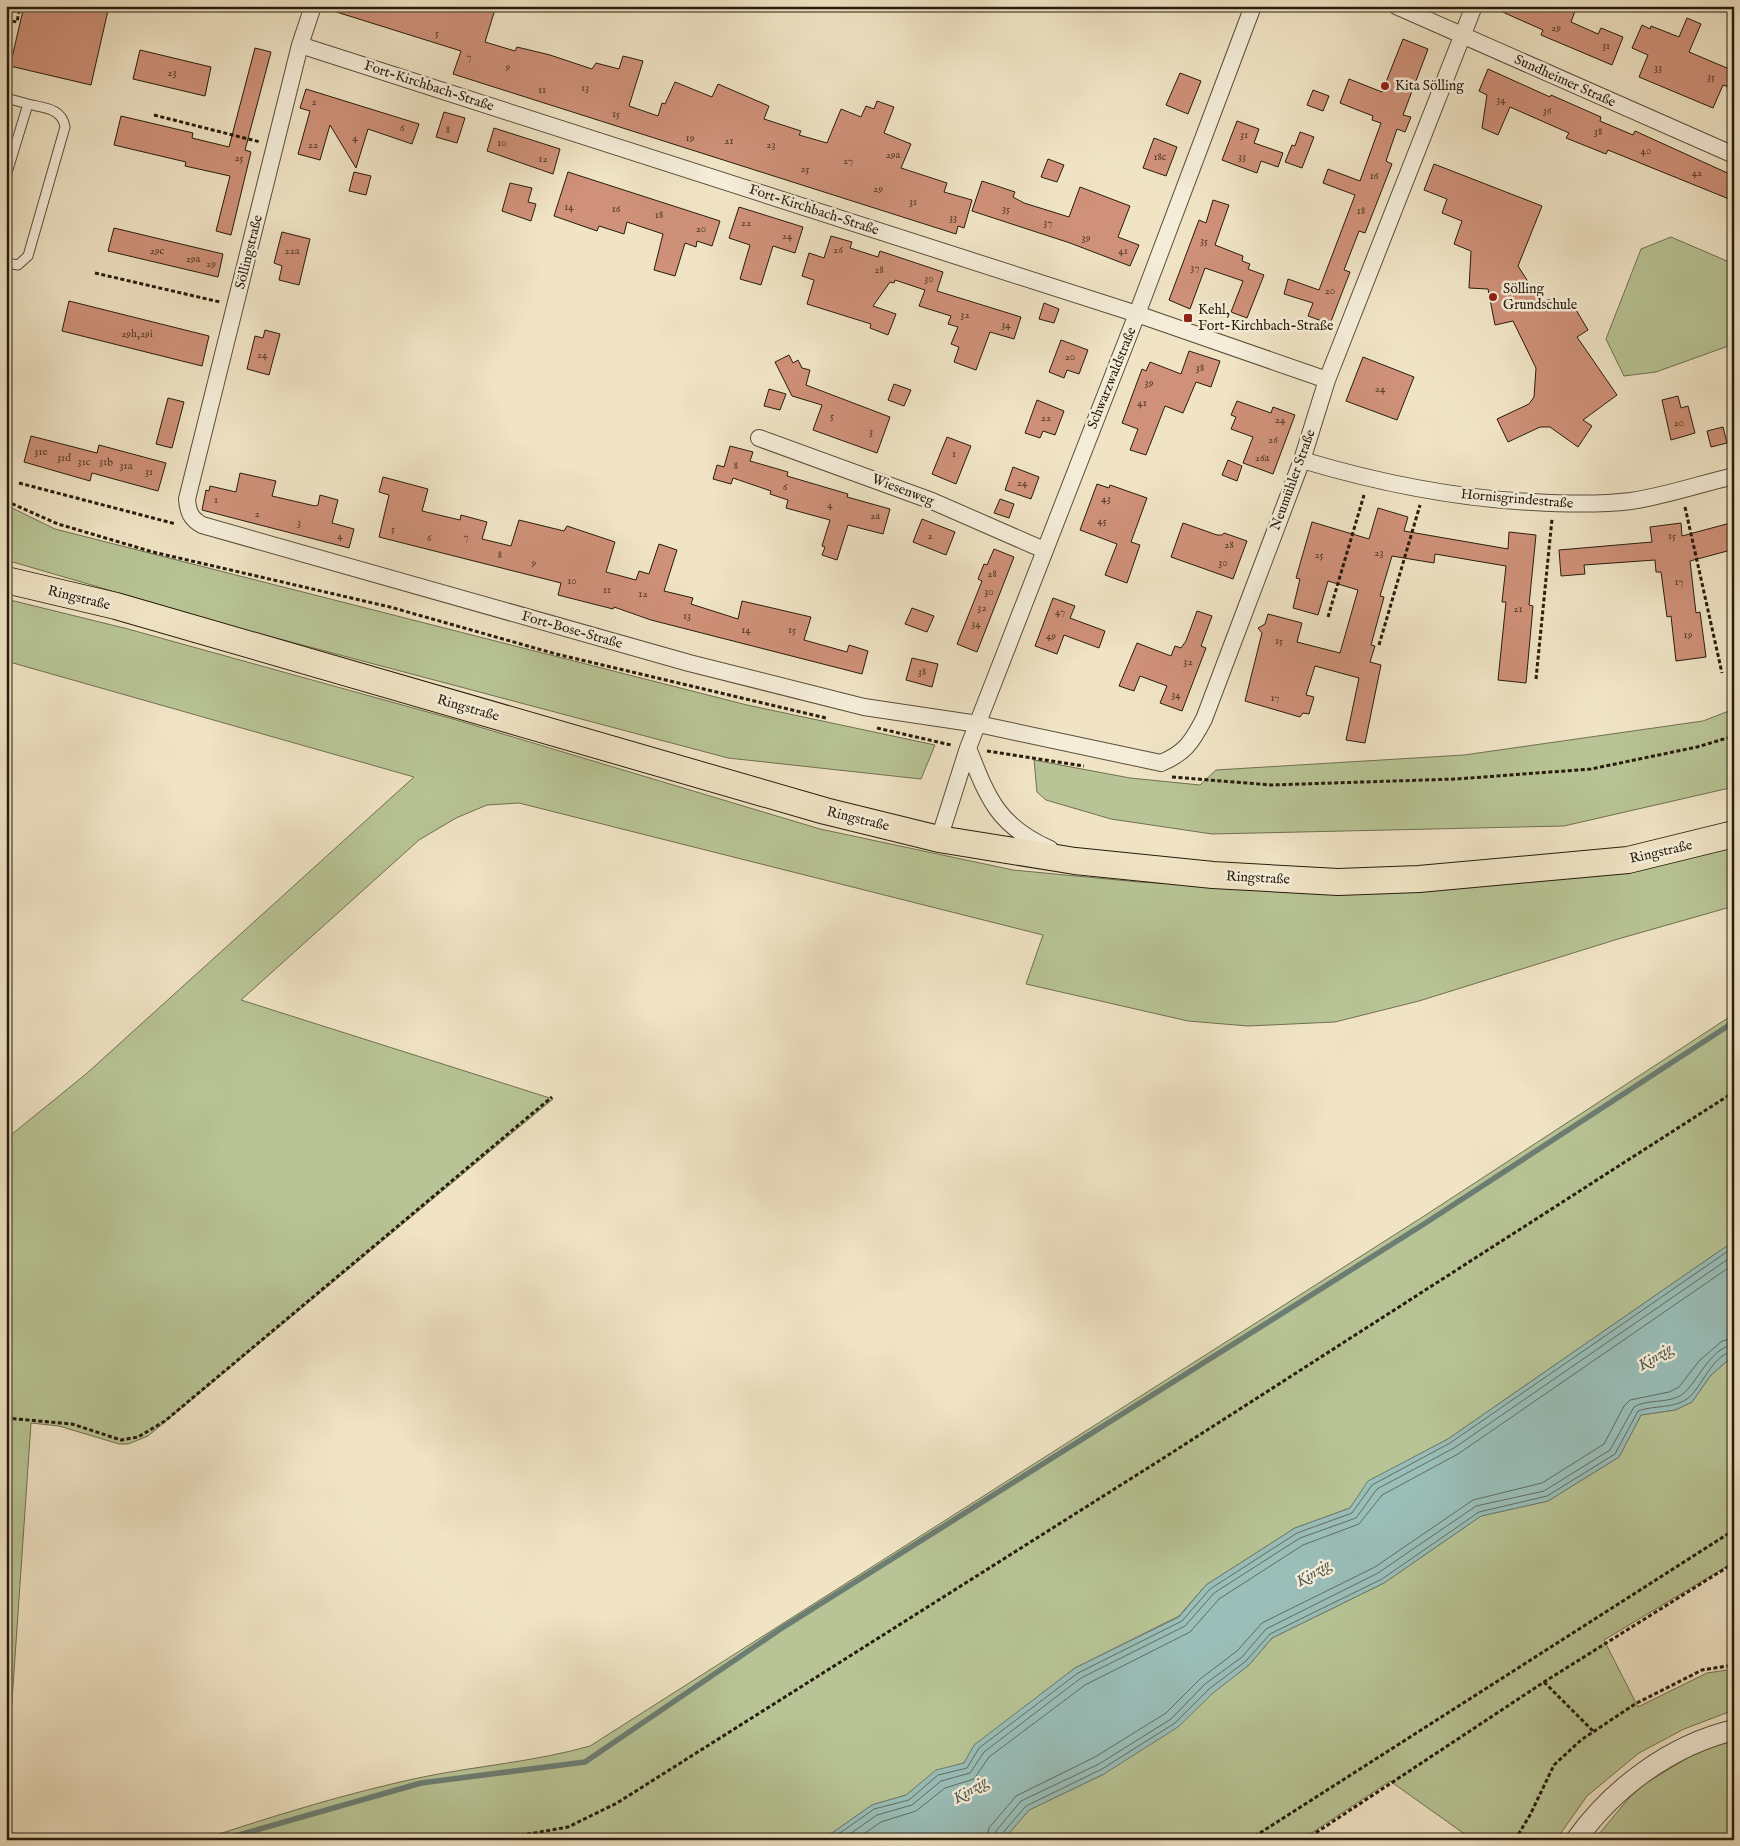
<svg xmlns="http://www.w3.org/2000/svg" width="1740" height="1846" font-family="'IM FELL English',serif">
<rect width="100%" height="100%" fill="#f0e4c5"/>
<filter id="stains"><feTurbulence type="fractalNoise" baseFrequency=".004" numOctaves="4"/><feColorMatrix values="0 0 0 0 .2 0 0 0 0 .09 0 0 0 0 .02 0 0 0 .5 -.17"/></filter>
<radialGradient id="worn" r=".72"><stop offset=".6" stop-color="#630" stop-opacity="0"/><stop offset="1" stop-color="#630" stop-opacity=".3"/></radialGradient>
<path fill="#b8c495" stroke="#707050" d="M1671 237 1734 264V344L1656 372 1624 376 1606 339 1641 249Z
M6 505 55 529 747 705 935 745 921 779 728 758 242 629 6 560Z
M6 599 128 629 453 719 820 829 1013 870 1139 882 1280 890 1734 844V906L1618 939 1419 1001 1335 1022 1248 1026 1188 1021 1026 984 1043 935 519 803 487 805 456 818 419 840 241 1000 553 1099 148 1436 128 1444H119L59 1426 31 1423 6 1789V1139L86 1074 414 777 6 661Z
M1734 709V787L1564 826 1212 834 1111 819 1046 800 1037 792 1034 760 1130 778 1200 785 1216 770 1464 755 1703 721Z
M1734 1014V1241L1448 1439 1369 1481 1350 1508 1295 1528 1206 1585 1179 1616 1075 1668 975 1745 964 1763 936 1771 906 1795 872 1805 822 1840H201C273 1816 344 1794 418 1778 475 1766 534 1762 590 1746L1421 1218Z
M1734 1355V1562L1604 1640 1638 1707 1707 1673 1734 1669V1710L1684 1729 1639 1753 1587 1796 1556 1840H1473L1390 1781 1301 1840H1003L1029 1810 1104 1774 1249 1665 1272 1638 1384 1583 1481 1516 1548 1501 1619 1457 1641 1415 1675 1410 1692 1402 1711 1375Z
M1734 1741V1832L1694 1840H1594L1629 1798 1646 1783 1689 1757 1717 1745Z"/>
<path fill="#9abeb8" stroke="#6c7d73" d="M1734 1241V1355L1711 1375 1692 1402 1675 1410 1641 1415 1619 1457 1548 1501 1481 1516 1384 1583 1272 1638 1249 1665 1213 1693 1178 1727 1104 1774 1029 1810 1003 1840H822L872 1805 906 1795 936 1770 964 1763 974 1745 1075 1668 1179 1617 1206 1585 1295 1528 1350 1508 1368 1481 1448 1439Z"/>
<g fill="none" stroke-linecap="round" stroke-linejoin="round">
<path stroke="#606d62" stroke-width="1" d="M830 1840 874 1809 909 1800 938 1775 967 1768 979 1748 1078 1673 1182 1621 1210 1589 1297 1533 1352 1513 1372 1485 1450 1443 1734 1247
M841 1840 877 1815 912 1805 941 1781 970 1773 984 1752 1081 1678 1185 1626 1214 1593 1300 1538 1356 1518 1377 1489 1454 1448 1734 1255
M855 1840 881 1822 916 1811 945 1788 974 1779 989 1757 1085 1685 1190 1632 1219 1599 1303 1545 1359 1524 1382 1495 1458 1454 1734 1264
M986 1840 989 1828 1016 1796 1095 1757 1166 1713 1200 1679 1237 1651 1262 1623 1375 1567 1473 1500 1542 1483 1604 1444 1624 1406 1630 1400 1669 1392 1679 1387 1699 1361 1722 1341 1734 1338
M993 1840 996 1831 1021 1801 1099 1764 1171 1719 1205 1684 1242 1657 1266 1629 1378 1573 1476 1506 1544 1491 1610 1450 1634 1407C1649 1398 1671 1405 1685 1392 1699 1379 1712 1346 1734 1345
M999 1840 1001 1835 1026 1806 1102 1769 1175 1723 1209 1689 1246 1661 1270 1634 1382 1579 1479 1512 1547 1496 1615 1454 1638 1411C1654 1405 1672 1409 1687 1399 1702 1388 1712 1354 1734 1351"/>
<path stroke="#6c7d73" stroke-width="5.5" d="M221 1840 421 1783 585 1762 779 1630 1424 1224 1734 1022"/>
</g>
<path fill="#cf9179" stroke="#271c0c" d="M24 6H109L91 85 10 66Z
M330 6H496L485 42 515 51 517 47 550 55 592 69 596 63 619 69 623 56 643 61 629 106 658 116 662 103 665 104 675 82 712 97 718 84 769 106 764 119 801 131 799 135 827 143 841 109 861 117 866 106 874 109 877 101 894 107 884 133 911 144 901 168 947 183 944 192 972 200 964 228 958 226 956 234 453 74 461 51 330 10Z
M1489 6H1577L1571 22 1598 34 1601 28 1623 37 1612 65 1541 35 1543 30Z
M1687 18 1701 24 1689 52 1734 71V89L1723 85 1713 108 1639 77 1648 55 1632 48 1642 25 1650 29 1651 26 1679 37Z
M1403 39 1428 49 1403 115 1411 117 1405 132 1397 129 1386 161 1392 164 1365 233 1359 231 1344 270 1350 272 1330 324 1308 316 1313 303 1284 294 1288 279 1319 290 1355 195 1323 183 1328 169 1360 181 1381 123 1372 120 1373 116 1340 103 1349 79 1382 92Z
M255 48 271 52 245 150 251 152 231 235 216 231 230 176 185 166 186 162 114 145 121 116 193 133 192 138 229 147Z
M140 50 211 67 205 96 133 79Z
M1488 69 1550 97 1551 95 1601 117 1600 121 1633 135 1635 131 1734 176V201L1608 150 1606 154 1566 138 1569 133 1510 107 1498 135 1482 128 1487 95 1479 91Z
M1180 73 1201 81 1188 114 1166 105Z
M306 89 419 124 412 144 368 129 356 168 330 125 320 160 298 154 310 111 300 108Z
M1313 90 1329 96 1323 111 1307 105Z
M444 112 465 118 457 143 436 137Z
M1237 121 1259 129 1254 143 1283 153 1278 167 1261 161 1257 173 1222 160Z
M494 128 560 149 553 174 487 151Z
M1300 132 1314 137 1302 168 1285 162 1292 145 1295 146Z
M1154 138 1177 147 1166 176 1143 168Z
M1048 159 1064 165 1057 182 1041 177Z
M1434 164 1542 206 1518 266 1541 302 1555 298 1558 308 1569 305 1572 310 1575 308 1588 330 1577 337 1617 395 1583 420 1592 426 1578 447 1550 427H1540L1508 442 1497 419 1529 404 1534 397 1536 368 1513 321 1495 325 1488 289 1469 288 1471 251 1454 244 1462 221 1442 213 1447 199 1424 190Z
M354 172 371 176 366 195 349 191Z
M568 172 720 221 712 246 697 241 696 247 685 243 675 276 654 270 663 234 627 222 624 234 599 226 597 231 554 216Z
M982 181 1015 192 1013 197 1024 203 1069 217 1080 187 1130 206 1118 237 1139 245 1130 266 1070 243 972 211Z
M510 183 532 188 528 202 536 204 531 221 502 211Z
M1213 200 1229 205 1215 245 1243 256 1242 261 1250 264 1248 269 1264 275 1247 318 1231 312 1243 281 1205 268 1190 309 1169 300 1199 220 1206 223Z
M739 207 803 227 795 253 773 246 761 285 740 279 750 245 729 238Z
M114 228 223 254 218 277 108 251Z
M282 232 310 239 299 285 279 280 282 266 274 263Z
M831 236 852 242 850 248 878 257 880 251 943 272 937 291 1021 317 1014 339 990 332 976 370 954 362 959 347 951 344 958 327 948 324 951 316 919 306 925 290 895 280 894 283 890 282 873 306 896 314 888 335 870 328 871 324 807 304 814 280 802 276 809 253 824 258Z
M69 301 209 336 202 366 62 331Z
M1044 303 1059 309 1054 323 1039 319Z
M265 330 280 334 269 375 247 369 255 336 263 338Z
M1061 340 1088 350 1079 374 1067 370 1064 378 1049 372Z
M1189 351 1220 361 1211 387 1196 382 1183 413 1165 406 1146 455 1130 450 1138 429 1122 423 1142 369 1146 371 1150 362 1181 374Z
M789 355 793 363 798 360 802 368 810 370 806 385 890 417 877 453 813 430 822 405 792 396 775 362Z
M1363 357 1414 377 1397 420 1346 401Z
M894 384 911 390 904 406 888 400Z
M769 389 786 394 780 410 764 406Z
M1678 396 1681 408 1688 406 1695 433 1671 440 1662 400Z
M168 398 184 402 172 448 156 444Z
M1037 400 1064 411 1055 435 1043 431 1040 438 1025 433Z
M1237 401 1271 413 1273 407 1295 415 1273 474 1243 463 1253 437 1231 429 1236 417 1231 415Z
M1723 427 1727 443 1711 447 1707 431Z
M31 436 97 453 99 445 166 463 158 491 92 473 90 481 24 462Z
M947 437 971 446 956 484 932 474Z
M730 446 753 452 750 461 788 472 787 476 848 494 847 497 890 509 883 534 848 525 837 560 822 555 825 547 822 546 830 520 786 508 788 500 770 494 771 491 733 478 731 484 713 479 717 465 724 467Z
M1228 460 1242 466 1237 481 1222 475Z
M1013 467 1039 477 1031 499 1005 490Z
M240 473 276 481 272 496 315 506 318 505 320 495 338 500 332 523 354 529 349 548 202 510 206 490 209 491 210 486 236 492Z
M383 477 428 489 422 511 460 520 461 515 487 522 482 539 511 546 519 520 564 531 567 526 615 542 606 572 636 580 639 571 649 574 659 544 677 550 664 591 693 598 691 604 738 619 742 601 811 617 804 640 847 652 849 645 868 651 862 674 651 620 614 607 613 609 558 595 561 583 379 537 389 495 379 492Z
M1097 484 1109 488 1110 485 1147 498 1131 542 1140 545 1127 583 1105 575 1117 544 1080 530Z
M1000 499 1014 504 1009 518 994 513Z
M1378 508 1408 517 1404 531 1508 549 1509 532 1536 535 1529 605 1533 606 1526 683 1498 680 1506 602H1502L1506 566 1435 554 1434 563 1392 556 1380 596 1384 597 1371 645 1375 646 1370 662 1381 665 1365 743 1346 740 1359 678 1315 666 1306 695 1314 697 1309 714 1303 713 1300 717 1245 701 1262 633 1258 628 1265 624 1268 614 1302 623 1297 642 1340 653 1358 590 1328 581 1318 615 1293 608 1300 579 1296 578 1312 522 1369 539Z
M922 519 955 532 946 555 913 542Z
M1734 522V540L1729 542 1731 550 1690 561 1696 613 1700 612 1706 657 1676 661 1671 616 1667 617 1661 572H1656L1655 560 1584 565 1585 574 1561 576 1559 550 1652 542 1650 527 1681 523 1682 536Z
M1183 523 1217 535H1222L1224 533 1247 541 1233 579 1171 557Z
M994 549 1014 557 977 652 957 644 982 581 978 579 984 564 987 565Z
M1053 598 1075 606 1070 618 1105 631 1099 648 1064 635 1057 654 1035 646Z
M912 608 934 616 927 632 905 624Z
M1197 611 1212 616 1201 646 1206 648 1182 711 1160 703 1167 686 1140 676 1134 691 1119 686 1137 643 1171 656 1175 646 1181 648 1186 641Z
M912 658 938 664 932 687 906 680Z"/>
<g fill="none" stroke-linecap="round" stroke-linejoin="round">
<g stroke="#594e3a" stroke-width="11">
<path id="service" d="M6 98 28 104
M6 176 28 104C44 108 62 108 65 127L28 256 18 265 6 263"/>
</g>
<g stroke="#594e3a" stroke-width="18">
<path id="minor" d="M313 6 300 45 187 499C188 512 191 519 202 525L689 663 864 707 978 724 1161 763C1185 753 1192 742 1204 719L1302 460 1327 380 1474 6
M1396 6 1734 155
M300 45 1137 314 1327 380
M759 438 932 501 1044 550
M1302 460C1379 483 1452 498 1532 502 1565 504 1598 505 1631 501 1665 496 1700 484 1734 476
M968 748C988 799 998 826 1050 849
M939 839 968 748 1137 314 1253 6"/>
</g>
<g stroke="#594e3a" stroke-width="22">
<path id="tertiary" d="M1576 1840C1613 1788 1671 1745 1734 1730"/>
</g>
<g stroke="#271c0c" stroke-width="28">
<path id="primary" d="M6 580 116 606 825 811 939 839 1075 861 1213 875 1338 882 1419 879 1628 860 1734 834"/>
</g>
<path stroke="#271c0c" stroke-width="3" stroke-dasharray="4 2.5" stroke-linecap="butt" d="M6 20 17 22 20 6
M154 115 260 142
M95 273 220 302
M19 483 176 524
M6 501 58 524 153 552 390 607 556 654 826 718
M1685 507 1722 673
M1328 617 1364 495
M1379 645 1420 505
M1536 679 1552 519
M877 728 951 745
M987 751 1084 766
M1172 777 1271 785 1456 779 1591 769 1697 747 1734 736
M6 1418 72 1424 121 1440 138 1437 165 1421 552 1097
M1544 1682 1593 1731
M495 1840 568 1827 617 1803 1162 1459 1734 1092
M1249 1840 1734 1530
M1305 1840 1544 1682 1734 1563
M1515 1840 1530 1815 1554 1765 1581 1740 1635 1704 1702 1670 1734 1665"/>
<use href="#service" stroke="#f5edd9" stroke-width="9"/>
<use href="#minor" stroke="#f5edd9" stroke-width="16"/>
<use href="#tertiary" stroke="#f5edd9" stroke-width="20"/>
<use href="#primary" stroke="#f0e4c5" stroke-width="26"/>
</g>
<g fill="#8f2418" stroke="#f5edd9" stroke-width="2">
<circle cx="1385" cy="86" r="5"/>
<circle cx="1493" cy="297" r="5"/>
<rect x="1183" y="313" width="10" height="10" rx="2.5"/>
</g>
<g text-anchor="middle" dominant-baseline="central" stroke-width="5" stroke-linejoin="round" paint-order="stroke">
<g font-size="11" fill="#513927">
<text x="1556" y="28">29</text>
<text x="437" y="33">5</text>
<text x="1606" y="46">31</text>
<text x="469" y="57">7</text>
<text x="508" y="67">9</text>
<text x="1658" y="68">33</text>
<text x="172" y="73">23</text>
<text x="1711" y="77">35</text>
<text x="585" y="88">13</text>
<text x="542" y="90">11</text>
<text x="1501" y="100">34</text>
<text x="314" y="102">2</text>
<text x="1547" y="111">36</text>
<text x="616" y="114">15</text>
<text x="402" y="128">6</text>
<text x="448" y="130">8</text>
<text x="1598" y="132">38</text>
<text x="1244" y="135">31</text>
<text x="355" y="138">4</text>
<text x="690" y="138">19</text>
<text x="729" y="141">21</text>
<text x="502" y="143">10</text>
<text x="313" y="145">22</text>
<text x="771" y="145">23</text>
<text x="1646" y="151">40</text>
<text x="893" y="155">29a</text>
<text x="1160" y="157">18c</text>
<text x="1242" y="157">33</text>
<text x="239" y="158">25</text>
<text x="543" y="159">12</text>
<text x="848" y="161">27</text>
<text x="805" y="169">25</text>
<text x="1697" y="173">42</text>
<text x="1374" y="176">16</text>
<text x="878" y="189">29</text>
<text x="913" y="202">31</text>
<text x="569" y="207">14</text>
<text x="616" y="209">16</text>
<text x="1006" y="209">35</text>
<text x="1361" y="211">18</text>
<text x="659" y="215">18</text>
<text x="953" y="218">33</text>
<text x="746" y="223">22</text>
<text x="1048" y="223">37</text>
<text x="701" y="229">20</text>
<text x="787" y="236">24</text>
<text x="1086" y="238">39</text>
<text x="1204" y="241">35</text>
<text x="838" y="250">26</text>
<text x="157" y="251">29c</text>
<text x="292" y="251">22a</text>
<text x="1123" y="251">41</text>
<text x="193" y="259">29a</text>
<text x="211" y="264">29</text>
<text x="1195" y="268">37</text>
<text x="879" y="270">28</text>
<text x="929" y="279">30</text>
<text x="1330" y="291">20</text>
<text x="965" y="315">32</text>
<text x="1006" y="325">34</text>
<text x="137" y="334">29h,29i</text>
<text x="262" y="355">24</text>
<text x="1070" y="357">20</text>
<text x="1200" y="368">38</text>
<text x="1149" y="383">39</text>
<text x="1380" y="389">24</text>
<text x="1142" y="403">41</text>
<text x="832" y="416">5</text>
<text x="1046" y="418">22</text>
<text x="1280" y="420">24</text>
<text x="1679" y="423">20</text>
<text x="871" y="432">3</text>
<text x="1273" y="440">26</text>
<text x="41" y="452">31e</text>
<text x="954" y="454">1</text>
<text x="64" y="458">31d</text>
<text x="1262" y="458">26a</text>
<text x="84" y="462">31c</text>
<text x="106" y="462">31b</text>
<text x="126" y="466">31a</text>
<text x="736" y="466">8</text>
<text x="149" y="472">31</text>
<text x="1022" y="483">24</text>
<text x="785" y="487">6</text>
<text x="1106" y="499">43</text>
<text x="216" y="500">1</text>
<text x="830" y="505">4</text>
<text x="257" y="514">2</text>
<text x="875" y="516">2a</text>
<text x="1102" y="521">45</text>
<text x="299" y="523">3</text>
<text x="393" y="529">5</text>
<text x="340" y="536">4</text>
<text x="930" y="536">2</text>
<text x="1672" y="536">15</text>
<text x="466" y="537">7</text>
<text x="429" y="538">6</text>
<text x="1229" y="545">28</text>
<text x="1379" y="553">23</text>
<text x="500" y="555">8</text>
<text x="1319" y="555">25</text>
<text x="534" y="563">9</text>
<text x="1223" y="563">30</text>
<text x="992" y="574">28</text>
<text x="572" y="581">10</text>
<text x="1679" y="582">17</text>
<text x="607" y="590">11</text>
<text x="989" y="592">30</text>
<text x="643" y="594">12</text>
<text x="982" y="608">32</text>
<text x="1518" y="609">21</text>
<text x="1060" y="612">47</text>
<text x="687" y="616">13</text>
<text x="976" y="624">34</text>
<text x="746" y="630">14</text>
<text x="792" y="630">15</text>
<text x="1688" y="635">19</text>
<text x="1051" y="636">49</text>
<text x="1279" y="641">15</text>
<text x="1188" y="662">32</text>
<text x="922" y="672">38</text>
<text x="1176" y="695">34</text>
<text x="1275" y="698">17</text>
</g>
<g font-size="14" fill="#271c0c" stroke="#f5edd9">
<text transform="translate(1565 81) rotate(24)">Sundheimer Straße</text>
<text transform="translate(429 86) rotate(18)">Fort-Kirchbach-Straße</text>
<text transform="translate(814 210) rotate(18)">Fort-Kirchbach-Straße</text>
<text transform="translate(249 252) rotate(-76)">Söllingstraße</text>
<text transform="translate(1112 378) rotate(-68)">Schwarzwaldstraße</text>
<text transform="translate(1293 480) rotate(-70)">Neumühler Straße</text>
<text transform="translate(903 490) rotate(21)">Wiesenweg</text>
<text transform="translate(1517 499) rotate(5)">Hornisgrindestraße</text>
<text transform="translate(79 598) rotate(14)">Ringstraße</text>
<text transform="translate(572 630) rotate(16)">Fort-Bose-Straße</text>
<text transform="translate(468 708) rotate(16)">Ringstraße</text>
<text transform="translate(858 819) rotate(14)">Ringstraße</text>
<text transform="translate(1661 852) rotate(-13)">Ringstraße</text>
<text transform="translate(1258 878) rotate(3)">Ringstraße</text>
</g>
<g font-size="14" fill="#271c0c" stroke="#f5edd9" text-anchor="start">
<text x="1395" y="86">Kita Sölling</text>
<text x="1503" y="289">Sölling<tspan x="1503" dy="16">Grundschule</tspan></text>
<text x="1198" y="310">Kehl,<tspan x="1198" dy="16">Fort-Kirchbach-Straße</tspan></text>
</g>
<g font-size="15" font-style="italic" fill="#4f5548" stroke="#f5edd9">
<text transform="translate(1655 1357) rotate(-32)">Kinzig</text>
<text transform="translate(1313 1573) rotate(-32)">Kinzig</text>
<text transform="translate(970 1790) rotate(-32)">Kinzig</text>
</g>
</g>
<rect width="1740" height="1846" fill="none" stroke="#f0e4c5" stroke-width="25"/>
<rect x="8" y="8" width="1725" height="1831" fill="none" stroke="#271c0c" stroke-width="2.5"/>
<rect x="12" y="12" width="1715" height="1821" fill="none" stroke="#271c0c"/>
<rect width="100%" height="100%" filter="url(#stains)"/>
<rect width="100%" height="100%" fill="url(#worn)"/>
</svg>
